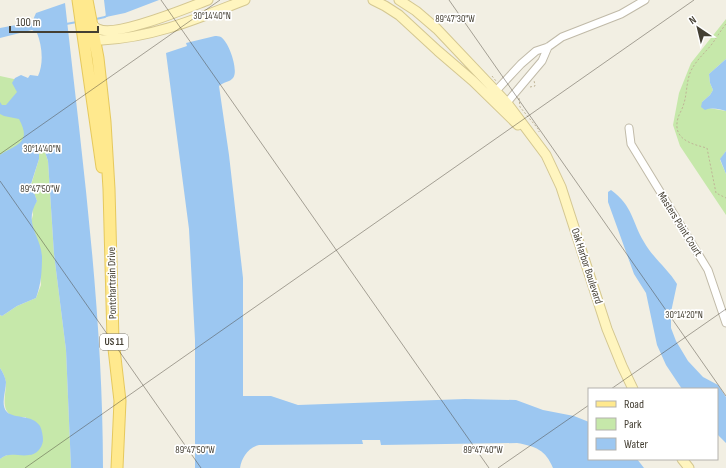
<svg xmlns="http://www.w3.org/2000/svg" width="726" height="468" font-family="'Sofia Sans Condensed',sans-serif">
<rect width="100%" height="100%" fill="#f2efe3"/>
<path fill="#c6e8aa" d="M726 19V59L709 74 710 83 713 90 710 95 702 102 709 108 726 111V151L720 160 726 174V215L680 146 673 125 679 93 691 63Z
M0 76 46 86 30 129 0 182Z
M39 149H44L48 161 54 254 66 350 71 468H0V459C8 452 20 454 30 455L26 417C22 417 17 417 13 416 0 411 6 394 6 383 5 377 3 372 0 368V315L2 316 17 306 36 298 41 285 40 272 36 237 31 222 33 215 32 208 37 201 31 185 39 159Z"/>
<path fill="#9cc7f1" d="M104 0H159L125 13 106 17Z
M65 3C82 157 103 312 103 468H71L66 350 54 254 48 161 44 149H39V159L31 184 37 201C23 224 41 235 42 257 42 271 41 285 36 298L17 306 2 316 0 315V155C17 144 32 143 19 119L4 116 0 114V102L2 105H6L17 92 12 83 15 78 21 75 28 78 30 75 38 76C44 63 42 45 37 33L32 30 0 38V28L32 22 36 13Z
M215 36C217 36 219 36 221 37 229 42 239 71 233 78 230 82 223 82 219 86L229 155 243 278V396H271L298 405 465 399 516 400 543 410 574 416 589 422V459H637L644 468H553C546 450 535 446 517 443L381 445 380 440H362L363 444 259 445C248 448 242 457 240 468H195V340L189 229 166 53 187 46 186 43Z
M726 59V111C719 109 712 107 705 110L701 107 702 102 710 95 713 90 710 83 709 74Z
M726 151V174L720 159Z
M611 190C633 206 632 222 644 242 653 258 668 269 677 284L671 312V328L676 341 688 361 703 377 718 385 726 397V443L717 434V389H682L666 365 657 345 646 293 634 274 608 202V192Z
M0 368C3 372 5 377 6 382 6 391 0 405 7 412 14 419 32 414 40 426 42 430 43 436 43 441 42 448 36 455 29 455 19 457 9 451 0 459Z"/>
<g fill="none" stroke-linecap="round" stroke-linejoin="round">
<path stroke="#9cc7f1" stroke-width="2" d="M96 19 105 17 108 15
M66 24 77 22"/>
<g stroke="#c0baa8" stroke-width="9">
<path id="street" d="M493 94 521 64 536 51 548 47 562 37 621 14 645 0
M504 106 542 61 548 47
M629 128 631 144 708 270 726 323"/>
</g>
<g stroke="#d4c791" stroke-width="11">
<path id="secondary" d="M373 0 385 6 399 15 438 51 473 81 518 125
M399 0 416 11 437 29 507 103 546 155 561 187 607 329 622 366 633 389
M91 23C93 25 95 28 98 29 116 38 187 8 208 0
M90 34 97 39 102 40C155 37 196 19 245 0
M682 459 689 468"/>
</g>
<g stroke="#e6c95d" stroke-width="13">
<path id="primary" d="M78 0 102 167
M87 0 98 58 105 122 109 189 113 340 120 401 117 468"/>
</g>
<path stroke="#bfb496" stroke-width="1" stroke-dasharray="2 2" stroke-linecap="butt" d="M726 24C721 30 717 37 712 44 704 54 695 61 690 73 686 84 687 96 683 106 682 110 679 114 678 118 672 139 691 144 707 148L716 193 726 198
M492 76 496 81
M530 87 535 86 534 80
M519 98 520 107 539 130V132"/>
<use href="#street" stroke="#fff" stroke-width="7"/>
<use href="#secondary" stroke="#fff5bf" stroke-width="9"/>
<use href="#primary" stroke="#ffe98e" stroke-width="11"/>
</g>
<path fill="none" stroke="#443f33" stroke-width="1" stroke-opacity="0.45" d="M161 0 489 468M449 0 726 396M0 154 220 0M0 181 201 468M611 389 726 309M25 468 694 0M498 468 589 405"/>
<g text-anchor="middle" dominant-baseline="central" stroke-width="3.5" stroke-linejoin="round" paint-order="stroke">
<rect fill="#fff" stroke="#7c7970" stroke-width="1" x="100" y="334" width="28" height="16" rx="3"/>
<g font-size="10" font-weight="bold" fill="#443f33">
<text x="114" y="342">US 11</text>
</g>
<g font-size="11" fill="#443f33" stroke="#fff">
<text transform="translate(680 224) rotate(58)">Masters Point Court</text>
<text transform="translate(587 266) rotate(72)">Oak Harbor Boulevard</text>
<text transform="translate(112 283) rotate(-91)">Pontchartrain Drive</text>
</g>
</g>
<g font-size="10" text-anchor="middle" fill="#443f33" stroke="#fff" stroke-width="3.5" stroke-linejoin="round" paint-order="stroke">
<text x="212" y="19">30°14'40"N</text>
<text x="455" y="22">89°47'30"W</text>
<text x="42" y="152">30°14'40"N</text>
<text x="40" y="192">89°47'50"W</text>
<text x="684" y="318">30°14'20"N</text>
<text x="195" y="453">89°47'50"W</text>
<text x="483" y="453">89°47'40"W</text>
</g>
<rect x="588" y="388" width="130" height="72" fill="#ffffff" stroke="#b4b2ad"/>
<rect x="596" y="401" width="20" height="6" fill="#ffe98e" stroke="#b4b2ad"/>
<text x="624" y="408" font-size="12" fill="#443f33">Road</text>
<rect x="596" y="418" width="20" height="12" fill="#c6e8aa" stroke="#b4b2ad"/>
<text x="624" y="428" font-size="12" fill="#443f33">Park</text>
<rect x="596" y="438" width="20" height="12" fill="#9cc7f1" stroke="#b4b2ad"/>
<text x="624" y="448" font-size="12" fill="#443f33">Water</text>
<g transform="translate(698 28) rotate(325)" stroke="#ffffff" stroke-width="3" paint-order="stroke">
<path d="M0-3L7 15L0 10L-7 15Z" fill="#443f33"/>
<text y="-6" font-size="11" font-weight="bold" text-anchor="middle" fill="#443f33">N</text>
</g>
<path d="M10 26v6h88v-6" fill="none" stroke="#443f33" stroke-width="2"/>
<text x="16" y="26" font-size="12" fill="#443f33" stroke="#ffffff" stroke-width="3" paint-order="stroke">100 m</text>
</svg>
